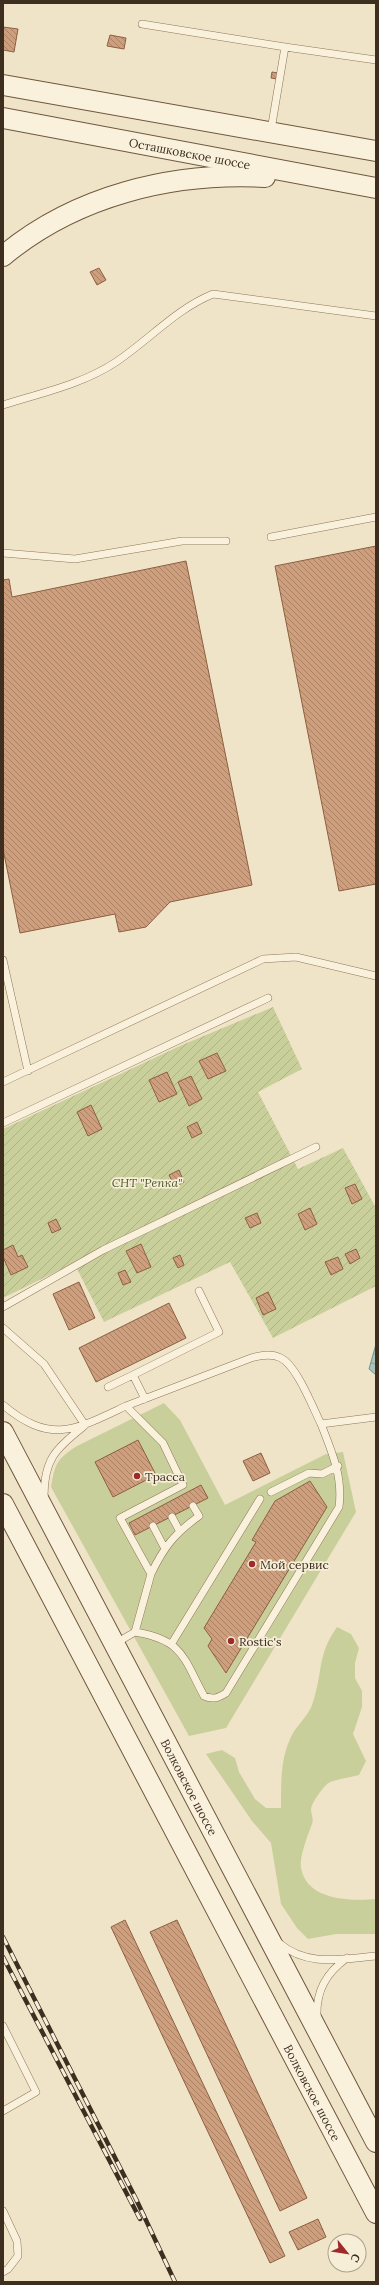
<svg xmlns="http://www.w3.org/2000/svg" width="379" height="2285" font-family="Lora,serif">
<defs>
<pattern id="garden-furrows" width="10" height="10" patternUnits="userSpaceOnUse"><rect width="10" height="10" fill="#c9cf9b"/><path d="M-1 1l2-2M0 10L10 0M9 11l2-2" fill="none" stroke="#aeb285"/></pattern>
<pattern id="water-waves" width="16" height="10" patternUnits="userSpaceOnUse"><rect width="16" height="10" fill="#a9c4bc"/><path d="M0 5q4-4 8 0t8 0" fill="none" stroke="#8ba098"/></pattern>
<pattern id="building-back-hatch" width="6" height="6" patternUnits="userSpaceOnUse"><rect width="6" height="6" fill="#cf9f7d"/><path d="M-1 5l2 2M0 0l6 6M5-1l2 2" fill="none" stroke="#a98266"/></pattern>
</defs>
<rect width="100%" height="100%" fill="#f0e4c8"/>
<path fill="#c9cf9b" d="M164 1403 180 1420 225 1505 326 1454 343 1452 356 1512 226 1728 189 1736 51 1487C55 1463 57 1459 77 1446Z
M337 1627 351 1634 359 1648 355 1663V1678L362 1691V1707L353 1734 366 1761 359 1775C353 1777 331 1780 327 1784 322 1789 312 1802 311 1809 311 1814 314 1819 312 1824 308 1835 299 1857 301 1868 307 1901 351 1901 376 1899V1934H336L308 1939 297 1928 281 1904 271 1843 252 1821 206 1754 222 1750 235 1758 239 1772 255 1799 266 1808H281C281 1782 280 1757 293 1733 299 1723 310 1714 313 1702 323 1672 317 1655 337 1627Z"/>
<path fill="url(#garden-furrows)" d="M273 1007 302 1069 258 1092 298 1169 343 1148 376 1208V1286L273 1338 230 1262 104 1322 74 1263 3 1298V1129L182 1045Z"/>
<path fill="url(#water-waves)" stroke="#6f938a" d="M376 1344V1375L369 1369Z"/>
<path fill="url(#building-back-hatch)" stroke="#8d5f41" d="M3 27 18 29 14 52 3 50Z
M110 35 126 38 124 49 107 46Z
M272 72 278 73 277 79 271 78Z
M99 268 106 280 97 285 90 272Z
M376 546V884L339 891 275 566Z
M186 561 252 885 170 902 146 927 119 932 115 914 20 933 3 849V580L9 579 12 597Z
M217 1053 226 1071 208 1079 199 1061Z
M167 1072 177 1094 159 1102 149 1080Z
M191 1076 202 1099 189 1106 178 1082Z
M91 1105 102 1129 88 1136 77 1112Z
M197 1122 202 1133 192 1138 187 1127Z
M179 1170 184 1182 175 1187 169 1175Z
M355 1184 362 1199 352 1204 345 1188Z
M310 1208 317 1224 305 1230 298 1214Z
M257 1213 261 1223 250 1228 245 1218Z
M56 1219 61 1229 52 1233 48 1223Z
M141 1244 151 1267 137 1273 126 1251Z
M13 1245 18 1257 22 1255 28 1267 11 1275 3 1257V1250Z
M356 1249 360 1258 350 1264 345 1254Z
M180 1255 184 1265 178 1268 173 1258Z
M338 1257 343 1269 331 1275 325 1262Z
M125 1270 131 1282 123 1285 118 1273Z
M79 1282 95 1318 69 1330 53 1294Z
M268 1292 276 1309 263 1315 256 1298Z
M169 1303 186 1338 96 1382 79 1348Z
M138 1440 156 1475 113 1497 95 1462Z
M261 1453 270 1473 253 1481 243 1461Z
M310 1481 327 1507 226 1673 208 1646 212 1639 204 1628 256 1542 252 1540 275 1501Z
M201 1485 208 1498 135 1535 129 1523Z
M125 1920 285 2256 270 2263 111 1927Z
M177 1920 307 2198 280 2211 150 1932Z
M318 2219 326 2237 298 2250 289 2232Z"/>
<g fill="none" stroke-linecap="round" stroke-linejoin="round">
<g stroke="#8d765c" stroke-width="8">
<path id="service" d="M142 24 285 47
M271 130 285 47 376 60
M3 405C41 393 83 384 116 362 149 340 176 309 213 294L376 316
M271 537 376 517
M3 553 75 559 182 541H226
M3 960 28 1071
M3 1082 263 959 296 957 376 976
M3 1123 268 998
M3 1307 103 1250 316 1147
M3 1328 44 1364 85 1425
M108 1387 133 1375
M145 1399 133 1375 219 1332 199 1291
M3 1405C51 1445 75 1430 126 1406L163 1443 183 1485 120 1518 151 1574 135 1632 116 1643
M126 1406 251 1358C261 1355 271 1353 281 1358 297 1366 313 1408 321 1424L376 1417
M271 1492 309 1473 322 1474 338 1466
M44 1497C44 1460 55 1449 83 1427
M172 1517 179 1530
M153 1526 164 1547
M151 1574C164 1547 174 1534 199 1516L193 1506
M135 1632C183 1640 183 1657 204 1696 213 1700 218 1698 226 1693L339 1507C343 1477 332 1452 321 1424
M172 1643 260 1499
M279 1943C307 1967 341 1959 376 1956
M317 2017C316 1991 326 1973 347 1958
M3 2026 36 2092 3 2111
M3 2211 17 2241 18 2256 8 2269 3 2272"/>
</g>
<g stroke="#6f573f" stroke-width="22">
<g id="secondary">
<path d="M3 85 376 151"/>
<path id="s1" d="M3 118 376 188"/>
<path d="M3 256C75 196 171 172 265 177"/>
<path id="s2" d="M3 1432 376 2142"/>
<path id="s3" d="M3 1504 376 2213"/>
</g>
</g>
<use href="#service" stroke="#faf1dc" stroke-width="7"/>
<use href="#secondary" stroke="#faf1dc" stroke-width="20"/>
<g stroke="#3d2e20" stroke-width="4.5">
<path id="rail" d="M3 1937 136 2199 175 2282
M3 1957 140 2219"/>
</g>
<use href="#rail" stroke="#f7eed8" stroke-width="3" stroke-dasharray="9" stroke-linecap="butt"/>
</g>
<g fill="#9e2a2b" stroke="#f7eed8" stroke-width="1.5">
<circle cx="137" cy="1476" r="4"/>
<circle cx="252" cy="1564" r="4"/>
<circle cx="231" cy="1641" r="4"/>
</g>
<g text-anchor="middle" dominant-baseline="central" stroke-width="3.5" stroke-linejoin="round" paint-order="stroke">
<g font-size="12" fill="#3d2e20" stroke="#f7eed8">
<text stroke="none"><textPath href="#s1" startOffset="190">Осташковское шоссе</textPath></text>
<text stroke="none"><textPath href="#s2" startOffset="401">Волковское шоссе</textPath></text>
<text stroke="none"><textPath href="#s3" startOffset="665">Волковское шоссе</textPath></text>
</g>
<g font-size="12" font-style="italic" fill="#4d5a26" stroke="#f7eed8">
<text x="147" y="1182">СНТ "Репка"</text>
</g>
<g font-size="12" fill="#3d2e20" stroke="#f7eed8" text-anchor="start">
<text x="145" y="1476">Трасса</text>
<text x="260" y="1564">Мой сервис</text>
<text x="239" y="1641">Rostic's</text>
</g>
</g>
<rect width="379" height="2285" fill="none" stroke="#3d2e20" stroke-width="8"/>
<g transform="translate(347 2253) rotate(120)"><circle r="19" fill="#f7eed8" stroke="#ada18e"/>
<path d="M0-3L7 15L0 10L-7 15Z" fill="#9e2a2b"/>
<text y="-6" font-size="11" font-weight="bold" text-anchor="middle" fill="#3d2e20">С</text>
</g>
</svg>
